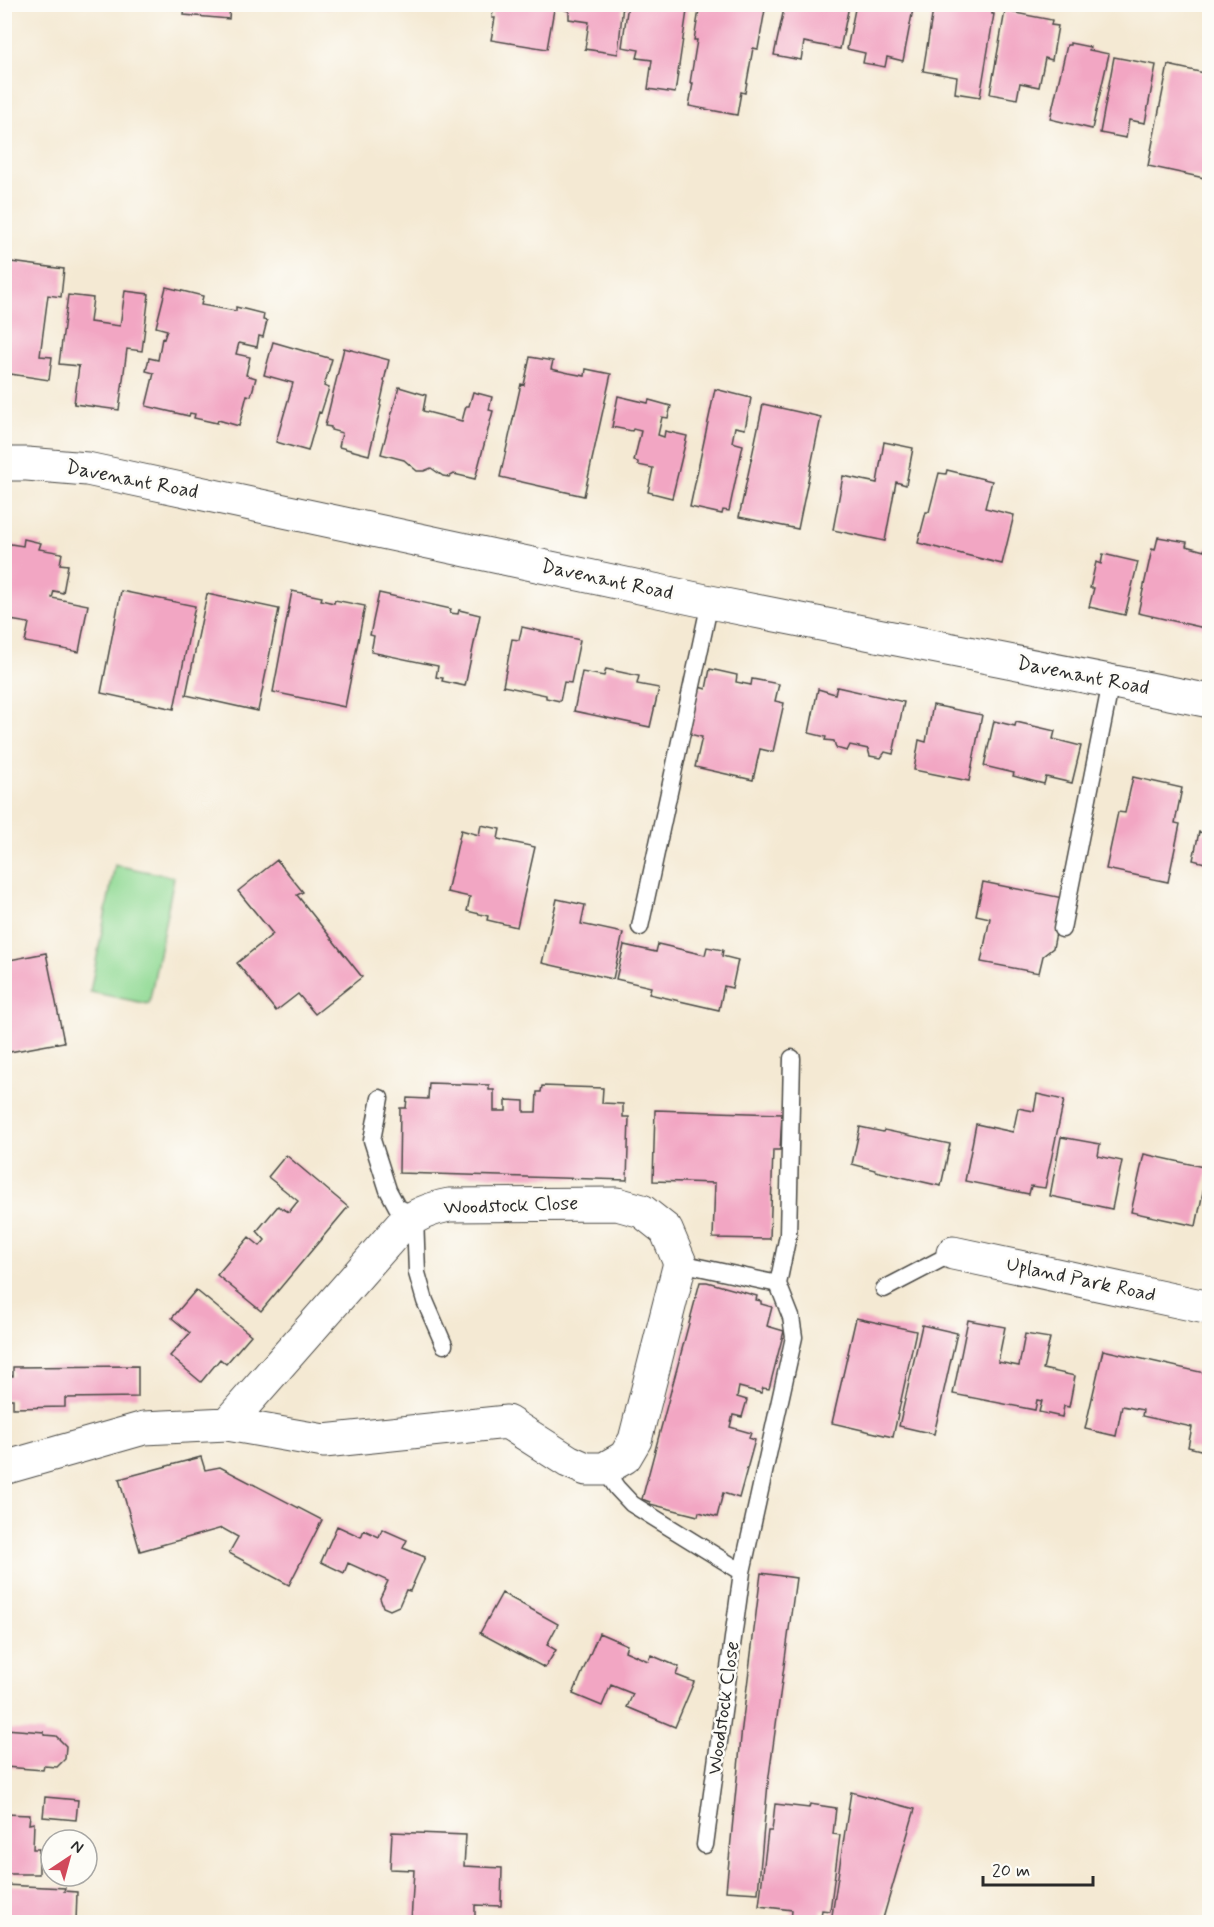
<svg xmlns="http://www.w3.org/2000/svg" width="1214" height="1927" font-family="Mynerve,sans-serif">
<rect width="100%" height="100%" fill="#fdfcf7"/>
<filter id="ink" filterUnits="userSpaceOnUse"><feTurbulence type="fractalNoise" baseFrequency=".0167" numOctaves="2"/><feDisplacementMap in="SourceGraphic" scale="12" xChannelSelector="R" yChannelSelector="G"/><feConvolveMatrix kernelMatrix="1 2 1 2 8 2 1 2 1" color-interpolation-filters="sRGB"/></filter>
<filter id="wash" filterUnits="userSpaceOnUse"><feTurbulence type="fractalNoise" baseFrequency=".008" numOctaves="4" result="noise"/><feDisplacementMap in="SourceGraphic" scale="24" xChannelSelector="R" yChannelSelector="G"/><feGaussianBlur stdDeviation="1.35" result="paint"/><feColorMatrix in="noise" values="0 0 0 0 0 0 0 0 0 0 0 0 0 0 0 0 0 1.4 0 .05"/><feComposite in="paint" operator="in"/></filter>
<g filter="url(#wash)">
<rect width="100%" height="100%" fill="#f4e9d3"/>
<path fill="#92da95" stroke="#5e8260" stroke-width="1.5" d="M115 865 174 877 149 1004 90 992Z"/>
<g id="blocks">
<path fill="#f2a6c3" d="M141 4H176V9L141 6Z
M185 4H230L229 19 184 15Z
M317 4H341V5L328 9 317 8Z
M462 4H485L484 11 462 8Z
M494 4H555L547 49 491 40 495 18H492Z
M565 4H623L618 54 585 49 589 22 569 19V11L565 10Z
M628 4H688L675 93 648 89 652 60 637 58 639 50 622 47Z
M700 4H766L758 49 753 48 745 93 741 92 737 115 689 106 693 83H690L697 40H694Z
M785 4H839L849 6 840 49 804 42 801 60 774 55Z
M856 4H914L903 61 887 57 885 67 863 63 865 53 847 49Z
M934 4H954V7L992 11V14H994L980 97 955 93 957 77 923 71Z
M1005 11 1052 20 1051 25 1058 26 1052 60 1045 58 1039 87 1020 83 1017 99 990 94Z
M1070 43 1090 47 1089 50 1109 54 1092 129 1050 119 1067 45H1070Z
M1114 57 1156 65 1145 123 1129 120 1126 138 1100 133Z
M1168 65 1209 74V179L1148 166Z
M11 262 64 269 61 297 48 295 40 356 52 357 49 380 4 373V321H7L10 298 7 297Z
M166 287 203 296 201 305 236 311V307L264 314 263 320 267 321 263 337 259 336 257 347 239 343 236 354 250 357 246 375 256 378 251 396 247 395 239 426 218 420 217 423 194 418 195 414 190 413 189 416 146 406 154 373 146 371 149 358 158 360 162 338 164 339 167 330 156 327Z
M125 291 149 294 142 351 127 349 119 410 74 404 79 366 59 364 68 295 93 298 90 322 120 326Z
M273 342 332 359 324 386 329 388 321 413 319 412 308 451 276 442 293 383 264 375Z
M344 348 389 360 384 381 385 382 380 405 381 406 369 455 339 447 342 433 331 430V427L325 426Z
M530 357 553 361 551 369 569 373 585 376 586 369 611 374 584 496 500 477 521 384 524 385Z
M399 387 426 395 423 411 462 421 466 406H469L473 392 492 397 489 410 493 411 475 479 454 474 449 477 443 476 431 468 424 471H417L404 460 381 454Z
M715 389 751 398 745 429 735 427 732 442 743 445 729 511 723 510 722 514 690 507Z
M618 396 648 403 649 400 671 406 668 418 662 417 658 435 664 437 665 431 687 436 672 498 648 492 653 468 638 465V462L634 461 641 431 633 429 632 431 612 427Z
M763 404 821 417 798 529 739 517Z
M884 442 913 448 906 485 896 482 885 541 833 530 843 476 877 483Z
M947 470 992 481 985 508 1014 515 1002 564 918 543 926 512H929L939 473 946 474Z
M1158 537 1187 542 1186 546 1204 551 1205 547 1209 548V629L1138 613 1152 549 1155 550Z
M24 539 41 543 39 549 62 553 60 564 68 565 63 593 54 591 52 598 88 605 79 652 25 642 29 623 4 619 6 593H4V543L23 546Z
M1103 554 1138 562 1125 615 1089 607 1094 588H1090L1096 562 1101 564Z
M121 591 195 606 174 709 101 693Z
M292 591 322 597 321 600 334 603 335 600 365 606 345 707 273 692Z
M379 593 451 609 450 613 458 614 459 610 480 615 465 686 442 681 443 678 436 677 438 666 371 652 374 636 370 635Z
M207 594 279 609 258 711 186 695Z
M522 627 580 640 571 683 564 682 560 701 546 698V695L503 686 512 639 519 640Z
M606 669 639 676 637 684 659 688 650 727 574 711 582 672 604 676Z
M710 669 737 675 736 682 751 685 752 679 779 684 775 701 784 703 773 752 760 749 753 780 695 767 702 737 689 734 699 687 706 689Z
M837 687 904 702 893 754 885 752 881 758 870 756 868 749 850 745 847 751 836 748 834 741 825 740 826 737 809 733 818 689 835 694Z
M933 705 982 715 969 781 914 770 919 740 926 742Z
M994 721 1015 726 1016 722 1055 731 1053 739 1081 746 1072 783 1046 777 1044 784 1013 776 1014 773 984 766Z
M1133 777 1182 788 1175 823 1180 824 1168 882 1106 869 1118 812 1125 813Z
M481 825 500 829 498 839 535 847 517 927 487 920 488 916 467 911 470 897 447 892 461 830 479 835Z
M1199 832 1209 834V864L1193 860Z
M277 860 303 892 297 895 362 977 315 1014 298 994 276 1011 237 963 273 934 238 891Z
M983 882 1063 898 1053 948 1043 956 1039 973 981 962 990 918 976 915Z
M557 899 585 905 581 924 623 933 613 979 542 963Z
M658 944 705 955 707 947 723 950 722 956 738 960 732 988 724 986 719 1010 649 994 651 987 616 979 624 945 656 952Z
M46 953 64 1042 4 1053V961Z
M429 1083 489 1085V1090H494V1111H506V1100L524 1101V1112H536L537 1092H541L542 1086 603 1088 602 1103 623 1104V1117H629L627 1180 399 1173 400 1108H406L407 1098 428 1099Z
M1037 1094 1064 1100 1045 1188 1031 1186 1029 1194 965 1181 976 1124 1013 1132 1018 1108 1034 1111Z
M655 1110 782 1114 780 1150H773L770 1239 713 1238 715 1183 653 1181Z
M860 1127 883 1132 884 1130 950 1144 941 1186 875 1171V1170L852 1164Z
M1061 1137 1100 1144 1098 1156 1122 1161 1112 1209 1050 1196Z
M1144 1154 1208 1168 1196 1226 1131 1212Z
M286 1155 348 1207 261 1311 217 1275 249 1237 260 1246 265 1240 257 1231 278 1206 289 1212 298 1201 268 1177Z
M700 1282H707L757 1296 756 1300 761 1301V1304L772 1307 767 1326 784 1331 769 1389 763 1388 761 1393 739 1387 737 1397 747 1400 742 1417 733 1415 730 1427 751 1433 749 1438 755 1440 739 1498 723 1493 717 1517 699 1512 698 1516 650 1504V1502L642 1499Z
M196 1290 251 1335 226 1364 220 1359 201 1382 170 1356 190 1333 172 1318Z
M856 1318 916 1331 893 1437 832 1423Z
M968 1320 1005 1327 998 1362 1019 1366 1025 1334 1050 1338 1043 1369 1075 1376 1069 1407 1064 1406 1062 1417 1039 1412 1042 1401 1037 1400 1035 1410 953 1394Z
M922 1325 957 1333 934 1434 899 1426Z
M1103 1350 1209 1374V1452L1188 1447 1192 1427 1142 1416 1143 1410 1122 1406 1116 1436 1085 1429Z
M138 1366V1397L65 1398V1407L13 1408V1399H4V1376H13V1367Z
M201 1457 205 1470 220 1467 322 1520 289 1585 229 1553 238 1537 222 1528 140 1551 119 1479Z
M337 1526 361 1537 364 1530 379 1537 382 1529 407 1540 403 1548 425 1557 410 1591 406 1590 399 1606 390 1610 383 1607 380 1598 388 1581 348 1563 344 1573 321 1562Z
M761 1573 796 1578 768 1783 758 1893 726 1891 742 1727Z
M502 1593 558 1624 547 1645 556 1650 545 1668 480 1633Z
M599 1633 627 1645 625 1651 648 1661 651 1655 679 1667 676 1675 694 1682 675 1727 627 1707 633 1694 611 1685 602 1706 573 1694Z
M5 1729 44 1732V1735L56 1736 66 1746 65 1759 57 1767 44 1766 43 1770 5 1767Z
M851 1792 915 1809 882 1922H831Z
M45 1797 78 1800 76 1820 43 1817Z
M775 1804 809 1808 810 1804 836 1808 833 1834 840 1835 830 1911 822 1910 820 1922H791L792 1910 759 1906 768 1831H772Z
M4 1814 30 1815 29 1824 34 1823 33 1849H39V1874H4Z
M392 1832 466 1835 464 1866 502 1868 501 1906 475 1905V1922H411L414 1870 390 1869Z
M4 1885 65 1888 64 1891 77 1892 76 1922H4Z"/>
</g>
</g>
<g filter="url(#ink)">
<use href="#blocks" fill-opacity="0" stroke="#494844" stroke-width="1.5"/>
<g fill="none" stroke-linecap="round" stroke-linejoin="round">
<g stroke="#494844" stroke-width="19">
<path id="lane" d="M640 927 710 602
M1062 929 1111 682
M380 1098 372 1140 388 1190 397 1207 415 1216 417 1273 425 1301 444 1345
M680 1263 778 1284
M884 1289 953 1253
M604 1469 617 1488 632 1504 742 1572
M705 1845 742 1572 794 1337 791 1317 778 1284 788 1235 792 1058"/>
</g>
<g stroke="#494844" stroke-width="35">
<path id="street" d="M4 464H27L87 469 710 602 1210 701
M953 1253 1210 1308
M4 1468 144 1428 227 1424 324 1441 507 1422 568 1461 586 1469H604L625 1457 635 1440 680 1263 666 1230 642 1211 617 1204 449 1205C430 1209 417 1214 401 1226L227 1424"/>
</g>
<use href="#lane" stroke="#fff" stroke-width="16"/>
<use href="#street" stroke="#fff" stroke-width="33"/>
</g>
</g>
<g text-anchor="middle" dominant-baseline="central" stroke-width="5" stroke-linejoin="round" paint-order="stroke">
<g font-size="20" fill="#2b2b2b" stroke="#fdfcf7">
<text transform="translate(132 480) rotate(11)">Davenant Road</text>
<text transform="translate(607 580) rotate(12)">Davenant Road</text>
<text transform="translate(1083 676) rotate(11)">Davenant Road</text>
<text transform="translate(511 1206) rotate(-2)">Woodstock Close</text>
<text transform="translate(1081 1280) rotate(12)">Upland Park Road</text>
<text transform="translate(724 1708) rotate(-82)">Woodstock Close</text>
</g>
</g>
<rect width="1214" height="1927" fill="none" stroke="#fdfcf7" stroke-width="24"/>
<g transform="translate(69 1858) rotate(36)"><circle r="28" fill="#fdfcf7" stroke="#a9a8a5" stroke-width="1.5"/>
<path d="M0-4.5L10 22L0 15L-10 22Z" fill="#d1495b"/>
<text y="-9" font-size="16" font-weight="bold" text-anchor="middle" fill="#2b2b2b">N</text>
</g>
<path d="M983 1876v9h110v-9" fill="none" stroke="#2b2b2b" stroke-width="3"/>
<text x="992" y="1876" font-size="18" fill="#2b2b2b" stroke="#fdfcf7" stroke-width="4.5" paint-order="stroke">20 m</text>
</svg>
